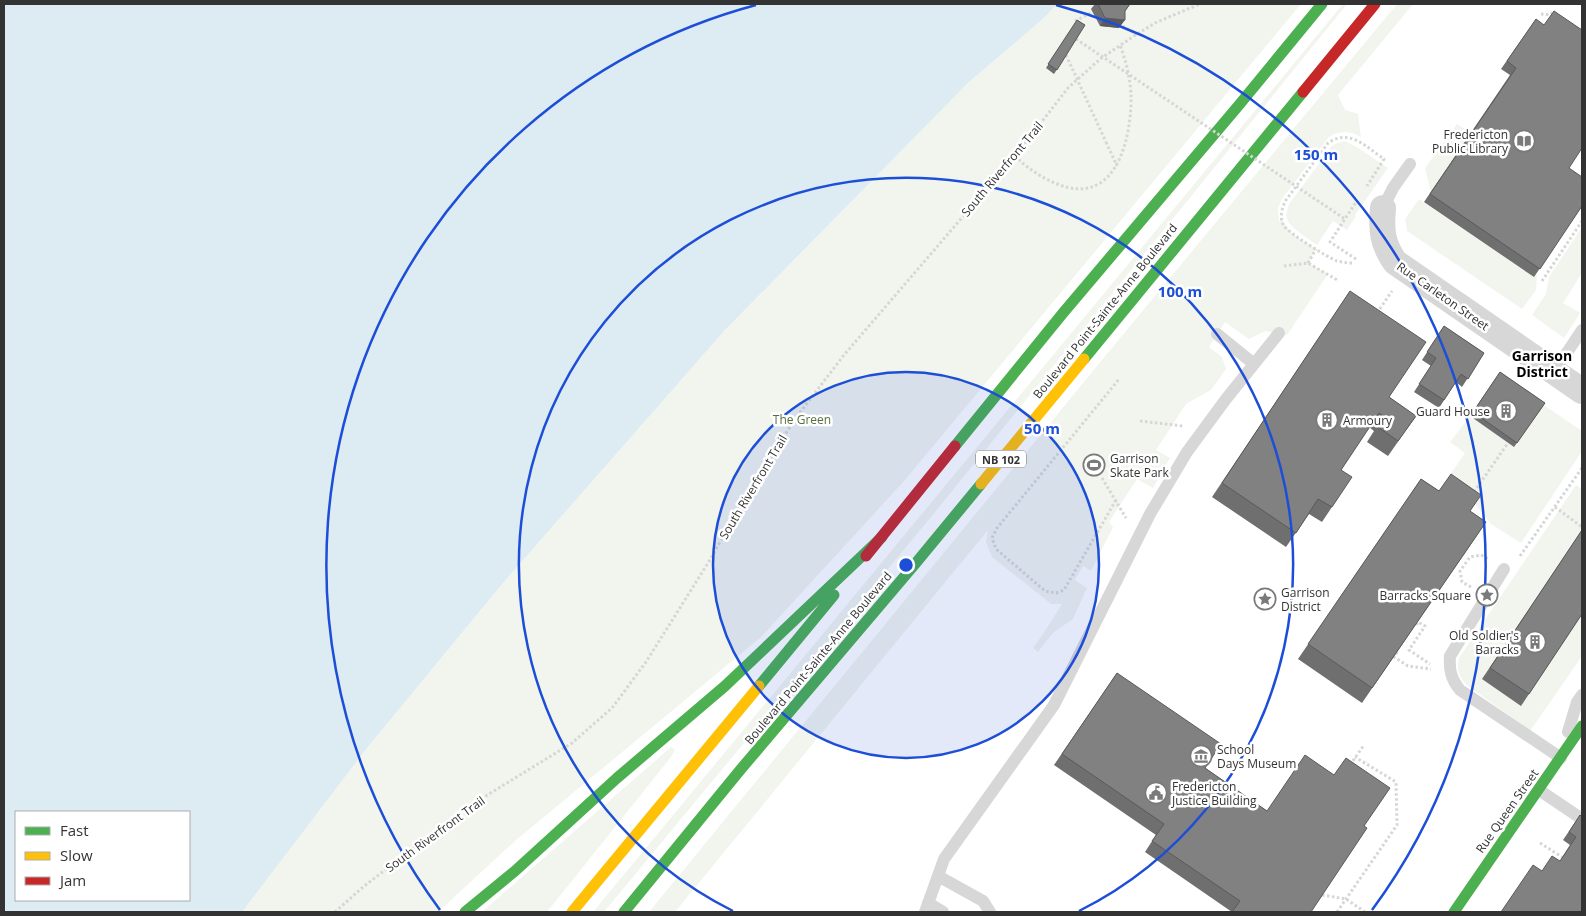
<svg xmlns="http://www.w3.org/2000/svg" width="1586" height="916" font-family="'Open Sans',sans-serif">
<rect width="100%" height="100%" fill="#fff"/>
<path fill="#f1f5ed" d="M1057 4H1301L905 480 761 637 515 841 438 912H242L367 748 503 583 725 330 969 82 1044 18Z
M1343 4H1347L931 517 604 912H593Z
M1397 4H1413L1338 95 1345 110 1358 114 1361 137C1349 131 1340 130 1329 137L1282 199 1278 208 1279 222 1282 218C1286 233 1305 241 1316 249L1308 263 1328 274 1287 335 1265 331 1249 339 1225 322 1209 347 1222 357 1226 369 1211 390 1186 404 1156 450 1170 458 1153 488 1137 479 1109 522 1113 527 1091 571 1083 566 1075 580 1087 588 1073 619 1053 633 1038 652 1033 648 1045 631 1062 604H1051L992 557 986 542 988 530 675 912H649L1106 355Z
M1457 124 1471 133 1431 192 1425 168Z
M1344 141 1355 146 1388 168 1355 215 1356 216 1347 230 1333 221 1317 245C1310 240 1291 228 1288 221 1285 216 1287 209 1289 204L1332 146 1337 143Z
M1419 199 1534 276 1535 275 1537 276 1536 290 1522 309 1407 231 1405 219Z
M1582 227V273L1563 303 1580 313 1564 338 1532 315 1546 294 1549 277Z
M1498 374 1582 431V451L1521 543 1491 524 1470 498 1441 488 1465 453 1450 442 1470 416 1514 447 1497 376Z
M1576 485 1582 489V656L1530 731 1467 685C1458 676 1457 670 1459 658Z
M671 747 675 750 671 757 547 912H482Z"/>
<path fill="#ddebf3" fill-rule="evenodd" d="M4 4H1057L1044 18 969 82 725 330 503 583 367 748 242 912H4ZM16 812H189V900H16Z"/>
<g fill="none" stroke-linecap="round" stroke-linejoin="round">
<path stroke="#d6d6d6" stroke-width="3" stroke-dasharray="2.5 2.5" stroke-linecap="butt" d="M1541 14 1550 15 1555 11
M1075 21 1095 11
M1118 24 1137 34
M1106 142 1117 166
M1015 156C1027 168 1042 178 1057 184 1117 208 1132 137 1131 94 1130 77 1126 61 1120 45
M1356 259 1330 242 1356 202
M1308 263 1316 249
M1352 263C1347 263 1342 262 1337 261 1327 257 1290 234 1284 226 1279 218 1282 207 1286 200L1328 143C1350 128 1366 147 1384 159L1367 186
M1284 266 1308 263 1339 281
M1542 281 1582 221
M1377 313 1392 291
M1140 421 1183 426
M1102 478 1126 518
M1474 492 1510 440
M1116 500 1064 590 1056 593 1045 591 996 549 992 538 997 528 1120 378
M1555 507 1582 527
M1520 556 1582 468
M1471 587 1462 582 1460 571 1470 557 1481 555 1488 559
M1416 625 1418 622 1425 626 1409 650 1430 664
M1397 652 1394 657 1408 666 1431 669
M1350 765 1364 745
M1540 843 1562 857
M1322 895 1346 899 1365 912
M335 912 363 887 463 810 572 743 612 708 646 662 708 563 748 493 795 419 844 355 1015 156 1068 88 1100 59 1137 34 1157 22 1200 4
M1337 912 1397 825 1396 782 1355 757"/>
<path stroke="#d7d7d7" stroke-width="12" d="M1383 208 1393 188 1410 164
M1217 334 1254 364
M1554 372 1582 330
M1504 569 1450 656C1449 670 1451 679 1460 690L1561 758V756
M1568 732 1577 702 1582 695
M1539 790 1582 819
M938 876 983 901 990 912
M928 903 943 912
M925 912 944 859 1054 705 1150 514 1187 452 1226 399 1279 333"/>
<path stroke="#d7d7d7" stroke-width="26" d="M1383 208C1381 230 1382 243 1395 262L1582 391"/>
<path stroke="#4caf50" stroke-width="11" d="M1084 359 1303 92
M955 446 1063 313 1239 105 1322 4
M759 686 834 595
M465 912 515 871 617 778 725 686 882 537
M624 912 741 769 915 564 981 484
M1454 912 1582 726"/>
<path stroke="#ffc107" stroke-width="11" d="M981 484 1084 359
M572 912 759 686"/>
<path stroke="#c62828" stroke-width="11" d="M1303 92 1375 4
M866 556 955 446"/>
<path stroke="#d6d6d6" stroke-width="3" stroke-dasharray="2.5 2.5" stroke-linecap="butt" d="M1076 39 1345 219
M1066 55 1106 142"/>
</g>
<path fill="#6f6f6f" d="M1095 4H1130L1125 11 1119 28 1100 26 1091 9Z
M1536 19 1569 168 1582 206 1534 277 1424 202 1510 75 1501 69Z
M1077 20 1085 25 1054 74 1046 68Z
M1350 291 1389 397 1416 416 1388 456 1367 442 1374 431 1369 427 1341 470 1332 507 1322 522 1309 514 1286 547 1212 497Z
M1444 326 1484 353 1462 387 1456 382 1439 408 1414 392 1431 366 1422 360Z
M1500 372 1545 403 1514 447 1470 416Z
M1421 479 1486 522 1362 703 1298 659Z
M1582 530V614L1521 706 1482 679Z
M1117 673 1205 768 1267 811 1364 826 1232 912 1145 852 1156 835 1054 765Z
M1580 815 1582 912 1542 871 1560 861 1570 845 1563 840Z"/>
<path fill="#5a5a5a" d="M1105 18 1125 20 1119 28 1100 26Z"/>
<path fill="#818181" stroke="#5a5a5a" d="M1098 4H1130L1125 11V20L1105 18Z
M1554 11 1582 30V148L1569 168 1582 177V206L1540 269 1430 194 1516 68 1507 61 1536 19 1544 25Z
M1077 20 1085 25 1057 70 1048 64Z
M1350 291 1426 342 1389 397 1416 416 1398 441 1378 427 1385 417 1379 413 1341 470 1352 477 1332 507 1318 499 1296 533 1222 483Z
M1444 326 1484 353 1468 379 1461 374 1444 400 1419 384 1436 358 1427 352Z
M1500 372 1545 403 1517 443 1473 412Z
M1451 474 1481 495 1470 511 1486 522 1372 688 1308 644 1421 479 1439 491Z
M1582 530V614L1529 694 1490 668Z
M1117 673 1221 744 1205 768 1267 811 1305 755 1334 775 1346 758 1390 788 1364 826 1367 828 1311 912H1232L1240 901 1152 841 1164 824 1062 754Z
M1580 815 1582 817V912H1501L1533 865 1542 871 1552 856 1560 861 1576 837 1569 832Z"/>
<circle cx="906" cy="565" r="193" fill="#1d4ed8" fill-opacity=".12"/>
<g fill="none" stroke="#1d4ed8" stroke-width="2.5">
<circle cx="906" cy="565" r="193"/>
<path d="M733 911A387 387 0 1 1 1079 911"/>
<path d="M440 910A580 580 0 0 1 756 5M1056 5A580 580 0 0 1 1372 910"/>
</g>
<defs>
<g id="library-ring" transform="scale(1.125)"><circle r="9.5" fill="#fff" stroke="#7a7a7a" stroke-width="1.5"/><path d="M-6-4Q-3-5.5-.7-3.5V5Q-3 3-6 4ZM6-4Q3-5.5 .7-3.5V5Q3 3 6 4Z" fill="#7a7a7a"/></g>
<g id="building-ring" transform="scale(1.125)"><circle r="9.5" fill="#fff" stroke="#7a7a7a" stroke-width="1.5"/><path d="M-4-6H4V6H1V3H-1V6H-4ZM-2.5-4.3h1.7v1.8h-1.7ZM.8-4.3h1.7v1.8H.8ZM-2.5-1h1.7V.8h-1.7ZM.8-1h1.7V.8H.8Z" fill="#7a7a7a"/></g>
<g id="stadium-ring" transform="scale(1.125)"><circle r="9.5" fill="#fff" stroke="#7a7a7a" stroke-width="1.5"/><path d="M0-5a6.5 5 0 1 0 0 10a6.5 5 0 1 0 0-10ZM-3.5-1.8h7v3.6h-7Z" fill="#7a7a7a"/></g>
<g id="sight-ring" transform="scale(1.125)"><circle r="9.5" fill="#fff" stroke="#7a7a7a" stroke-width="1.5"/><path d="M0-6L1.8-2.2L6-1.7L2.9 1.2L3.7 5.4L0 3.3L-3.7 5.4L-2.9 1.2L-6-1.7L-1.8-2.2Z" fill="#7a7a7a"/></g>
<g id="museum-ring" transform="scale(1.125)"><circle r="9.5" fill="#fff" stroke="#7a7a7a" stroke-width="1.5"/><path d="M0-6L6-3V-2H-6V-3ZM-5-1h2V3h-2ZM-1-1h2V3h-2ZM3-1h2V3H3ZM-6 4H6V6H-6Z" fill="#7a7a7a"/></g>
<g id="civic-ring" transform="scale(1.125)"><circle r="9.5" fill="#fff" stroke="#7a7a7a" stroke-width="1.5"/><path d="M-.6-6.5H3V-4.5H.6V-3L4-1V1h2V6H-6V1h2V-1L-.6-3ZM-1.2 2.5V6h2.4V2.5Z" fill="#7a7a7a"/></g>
</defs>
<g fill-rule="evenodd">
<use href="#library-ring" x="1524" y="141"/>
<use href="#building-ring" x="1506" y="411"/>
<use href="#building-ring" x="1327" y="420"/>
<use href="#stadium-ring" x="1094" y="465"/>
<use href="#sight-ring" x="1487" y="595"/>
<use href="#sight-ring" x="1265" y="599"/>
<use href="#building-ring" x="1535" y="642"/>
<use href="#museum-ring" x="1201" y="756"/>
<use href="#civic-ring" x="1156" y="793"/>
</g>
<g text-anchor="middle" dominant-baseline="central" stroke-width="5" stroke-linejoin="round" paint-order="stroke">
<rect fill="#fff" stroke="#707070" stroke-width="1" x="976" y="450.5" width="50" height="17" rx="4"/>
<g font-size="11" font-weight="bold" fill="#333">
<text x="1001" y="459">NB 102</text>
</g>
<g font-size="12" fill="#333" stroke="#fff" text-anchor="start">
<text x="1508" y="134" text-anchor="end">Fredericton<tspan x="1508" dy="14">Public Library</tspan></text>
<text x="1490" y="411" text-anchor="end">Guard House</text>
<text x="1343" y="420">Armoury</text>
<text x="1110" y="458">Garrison<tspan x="1110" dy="14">Skate Park</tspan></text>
<text x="1281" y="592">Garrison<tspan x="1281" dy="14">District</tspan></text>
<text x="1471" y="595" text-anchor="end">Barracks Square</text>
<text x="1519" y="635" text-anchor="end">Old Soldier's<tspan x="1519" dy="14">Baracks</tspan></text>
<text x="1217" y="749">School<tspan x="1217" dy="14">Days Museum</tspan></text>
<text x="1172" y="786">Fredericton<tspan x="1172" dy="14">Justice Building</tspan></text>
</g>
<g font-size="12" fill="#333" stroke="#fff">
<text transform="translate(1002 169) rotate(-50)">South Riverfront Trail</text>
<text transform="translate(1443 296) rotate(35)">Rue Carleton Street</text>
<text transform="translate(1105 311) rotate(-51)">Boulevard Point-Sainte-Anne Boulevard</text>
<text transform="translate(753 487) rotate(-59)">South Riverfront Trail</text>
<text transform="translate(818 658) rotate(-50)">Boulevard Point-Sainte-Anne Boulevard</text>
<text transform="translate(1507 811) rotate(-55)">Rue Queen Street</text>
<text transform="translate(435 834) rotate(-36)">South Riverfront Trail</text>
</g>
<g font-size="12" fill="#56703f" stroke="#fff">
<text x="802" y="419">The Green</text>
</g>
<g font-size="14" font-weight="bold" fill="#000" stroke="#fff">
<text x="1542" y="355">Garrison<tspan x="1542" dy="16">District</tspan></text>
</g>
</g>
<circle cx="906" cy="565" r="8" fill="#1d4ed8" stroke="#fff" stroke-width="2.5"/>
<g font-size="15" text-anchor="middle" font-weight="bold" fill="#1d4ed8" stroke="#fff" stroke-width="5" stroke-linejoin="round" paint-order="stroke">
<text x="1316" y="160">150 m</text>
<text x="1180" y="297">100 m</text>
<text x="1042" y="434">50 m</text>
</g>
<rect width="1586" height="916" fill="none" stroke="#333333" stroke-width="10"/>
<rect x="15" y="811" width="175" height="90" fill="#ffffff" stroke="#adadad"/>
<rect x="25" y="827" width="25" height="8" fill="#4caf50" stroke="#adadad"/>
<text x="60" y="836" font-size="15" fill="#333333">Fast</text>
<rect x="25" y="852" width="25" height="8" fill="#ffc107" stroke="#adadad"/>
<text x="60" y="861" font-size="15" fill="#333333">Slow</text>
<rect x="25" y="877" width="25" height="8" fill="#c62828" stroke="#adadad"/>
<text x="60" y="886" font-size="15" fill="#333333">Jam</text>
</svg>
